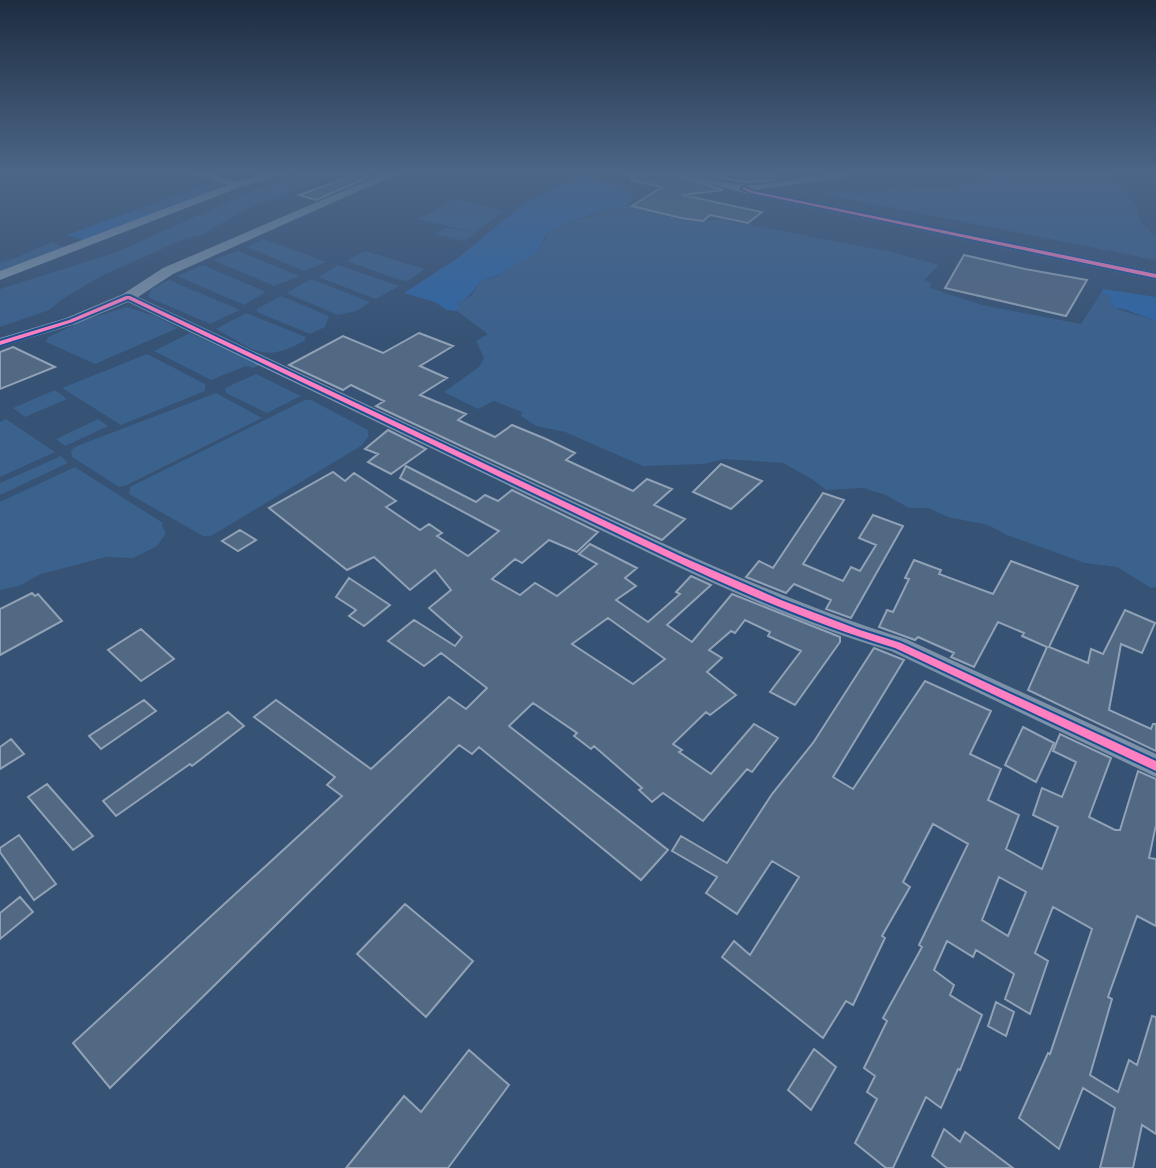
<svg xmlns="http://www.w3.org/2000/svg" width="1156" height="1168" font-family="'DejaVu Sans',sans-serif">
<rect width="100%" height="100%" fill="#365274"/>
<path fill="#2f66a5" d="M576 176 622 186 632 193V199L627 206C615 204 557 226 547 234 541 239 542 247 537 253 536 255 500 275 495 276 491 278 484 279 481 282 469 292 475 295 457 303V311L447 310 435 302 404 293 458 258 520 207Z
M218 181 201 190 141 210 231 185 83 240 66 235Z
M1103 289 1156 297V321L1124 309 1114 308 1108 296 1101 293Z"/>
<path fill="#3b618d" d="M299 174H344L254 205 201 235 184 239 101 276 61 300 49 310 0 327V289L117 252 255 190Z
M990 174H1105L1113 177V181L1134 191 1126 194 1137 206 1140 221 1156 237V260L822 194 834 191 859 194 883 191 895 186 949 187 984 179Z
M219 181 228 184 205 190 207 192 150 213H139L141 210 201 190Z
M455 199 503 211 465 241 435 234 446 228 472 232 419 219Z
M620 205C656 210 683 227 720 219L891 252 939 265 924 280 931 283 930 288 982 305 1081 324 1101 293 1108 295 1114 308 1156 321V587L1151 588 1117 567 1085 563 1007 535 988 525 948 517 928 508H909L886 495 863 488 826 490 812 479 783 463 724 459 704 464 643 466 565 432 536 426 521 416 522 412 494 401 478 409 444 392 479 367 484 358 476 341 488 334 457 311V303L471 296 481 281 498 276 511 266 537 254 548 233 572 221 590 217 599 211Z
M262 239 267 240 326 262 304 271 247 247Z
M52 242 64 247 0 271V262L13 259Z
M238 251 299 276 274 286 213 260Z
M363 252H368L425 269 407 281 400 280 347 261Z
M203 265 266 292 244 305 177 276Z
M338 265 399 286 376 299 318 277Z
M311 279 370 302 357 311 338 315 286 293Z
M169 280 240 310 210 324 150 298 148 295 152 289Z
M281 296 329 316 325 327 310 334 257 312V309Z
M127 307 155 316 178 328 95 364 46 342 48 337 88 319Z
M246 313 306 337 304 341C262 364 255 350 216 329Z
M190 333 260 365 253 368 246 366 211 380 154 351Z
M147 354 205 384V391L121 425 62 388Z
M256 374 301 396 267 413 226 393 225 388Z
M55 390 67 399 25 417 13 408Z
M216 393 262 418 127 485 119 487 72 457 71 450 77 446Z
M305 400H311L368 430V437L361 446 211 536H203L129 494 130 487Z
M6 419 55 452 0 477V422Z
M98 419 108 426 65 446 56 439Z
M61 456 68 463 0 495V483Z
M75 467 163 523 162 526 166 533 157 546 133 558 106 557 41 574 19 586 0 590V502Z"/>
<path fill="#526984" stroke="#92a2b6" stroke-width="2" fill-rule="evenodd" d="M632 174H673L723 190 682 195 762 212 748 223 710 215 703 221 681 218 632 206 662 187 632 180Z
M699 174H774V180L745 182Z
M355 175 369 177 316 200 299 195Z
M964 255 1025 269 1087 280 1066 316 945 288Z
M419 333 453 346 420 366 447 378 420 395 466 414 458 420 495 437 512 425 546 439 575 453 566 460 633 491 647 479 672 489 654 505 685 519 662 540 376 406 384 401 351 385 343 390 289 365 343 336 383 353Z
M13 347 55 367 0 389V352Z
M388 430 426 449 391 474 368 462 378 454 365 449Z
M721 464 762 481 731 509 693 492Z
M406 466 476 502 485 495 498 501 512 490 598 532 577 552 549 540 522 563 515 559 492 579 520 595 535 583 557 596 597 564 579 554 590 544 637 568 625 578 636 586 616 600 648 622 680 594 676 592 691 576 711 585 667 625 692 642 732 594 840 637V642L795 705 770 692 801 651 768 636 770 632 745 620 735 633 731 631 709 650 722 658 707 672 736 695 710 715 706 712 673 744 682 750 679 752 711 774 754 724 778 738 752 772 747 769 703 821 663 793 652 802 639 790 642 788 594 746 591 749 574 736 577 733 533 703 509 726 668 850 641 880 479 747 472 754 459 745 110 1088 73 1043 342 796 327 785 335 777 254 717 276 700 371 769 449 697 466 709 487 688 441 653 424 666 388 641 414 620 455 646 462 637 429 608 451 590 435 570 410 590 374 557 347 570 269 508 333 472 345 481 354 473 396 501 386 507 420 530 429 524 442 533 437 536 468 556 499 531 400 478ZM608 618 665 659 633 684 572 644Z
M823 493 844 500 803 564 843 581 851 567 860 571 876 545 859 538 873 515 903 526 851 618 826 609 831 600 794 584 786 593 746 577 759 561 773 568Z
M240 530 256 540 238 551 222 541Z
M914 560 941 570 939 574 993 594 1011 561 1078 586 1049 647 1088 663 1091 649 1103 654 1125 610 1155 623 1142 653 1121 644 1109 710 1151 729 1153 724H1156V751L1028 690 1047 647 1022 636 1024 633 998 622 974 667 951 657 954 653 918 637 915 640 879 627 887 610 893 612 909 579 905 578Z
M349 578 390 605 364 626 349 616 356 610 336 597Z
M32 593 35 596 38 594 62 621 0 655V609Z
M141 629 174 659 141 681 108 650Z
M874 648 904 660 833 777 853 789 925 681 991 711 970 754 1001 769 988 800 1019 815 1006 849 1042 869 1058 827 1033 815 1042 788 1062 797 1076 762 1053 751 1060 734 1111 758 1089 817 1115 830H1120L1138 771 1156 779V825L1149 858 1156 859V926L1137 916 1108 997 1112 999 1090 1075 1118 1092 1129 1060 1137 1065 1152 1016 1156 1017V1134L1142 1125 1133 1168H1100L1115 1108 1083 1088 1059 1149 1019 1118 1048 1053 1050 1054 1092 929 1053 907 1035 953 1048 961 1030 1014 1005 999 1014 974 976 950 973 957 947 941 934 970 954 985 950 995 982 1015 960 1070 958 1069 941 1108 926 1097 893 1168H886L855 1143 877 1099 867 1092 875 1076 864 1068 887 1021 883 1018 922 947 919 945 968 844 933 824 903 882 910 887 882 936 885 938 853 1005 846 1001 823 1038 722 957 734 941 750 955 799 877 772 861 737 914 706 893 717 877 672 851 681 836 727 863 772 794 813 743ZM999 877 1026 892 1008 936 982 920Z
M144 700 156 711 101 749 89 736Z
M228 712 244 726 192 766 190 764 116 816 103 801Z
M1023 727 1054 743 1036 782 1005 765Z
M11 739 24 754 0 769V747Z
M47 784 93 836 73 850 28 797Z
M19 835 56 884 34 900 0 852V848Z
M20 897 33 912 0 939V913Z
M405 904 473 961 426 1017 357 954Z
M996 1002 1014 1012 1006 1036 988 1026Z
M814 1049 836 1067 811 1110 788 1090Z
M469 1050 509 1085 448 1168H346L404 1096 421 1112Z
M944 1129 960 1142 965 1132 1013 1168H947L932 1156Z"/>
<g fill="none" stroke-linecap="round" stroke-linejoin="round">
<path fill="#7d92a8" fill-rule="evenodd" d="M194 174H212L237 182 266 174H283L238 188 0 280V271L228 185Z
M383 174H397L173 274 138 297C272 360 406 423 540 486 660 542 779 600 906 639L1156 754V777L891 651C772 616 660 558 549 505 409 437 268 370 128 302L76 324 0 347V338L66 318 123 294 163 268Z
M675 174C699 174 721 184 745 185 777 185 813 174 848 174L843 177 755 190 1156 272V280L751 195Z"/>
<g stroke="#1b4f8f" stroke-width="4">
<path id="cycleway" d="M744 187 752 191 1156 274V278L751 193 742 189Z
M126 296H130L680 556 781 600 860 630 901 643 1156 761V771L895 648C776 613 665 556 554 503 412 435 270 367 128 299L73 322 0 345V341L69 320Z"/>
</g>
<use href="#cycleway" fill="#ff80c0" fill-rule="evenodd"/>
</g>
<linearGradient id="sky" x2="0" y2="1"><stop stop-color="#1e2d40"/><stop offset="0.51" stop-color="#4c6688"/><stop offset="1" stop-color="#4c6688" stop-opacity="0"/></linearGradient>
<rect width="1156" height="338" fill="url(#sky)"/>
</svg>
